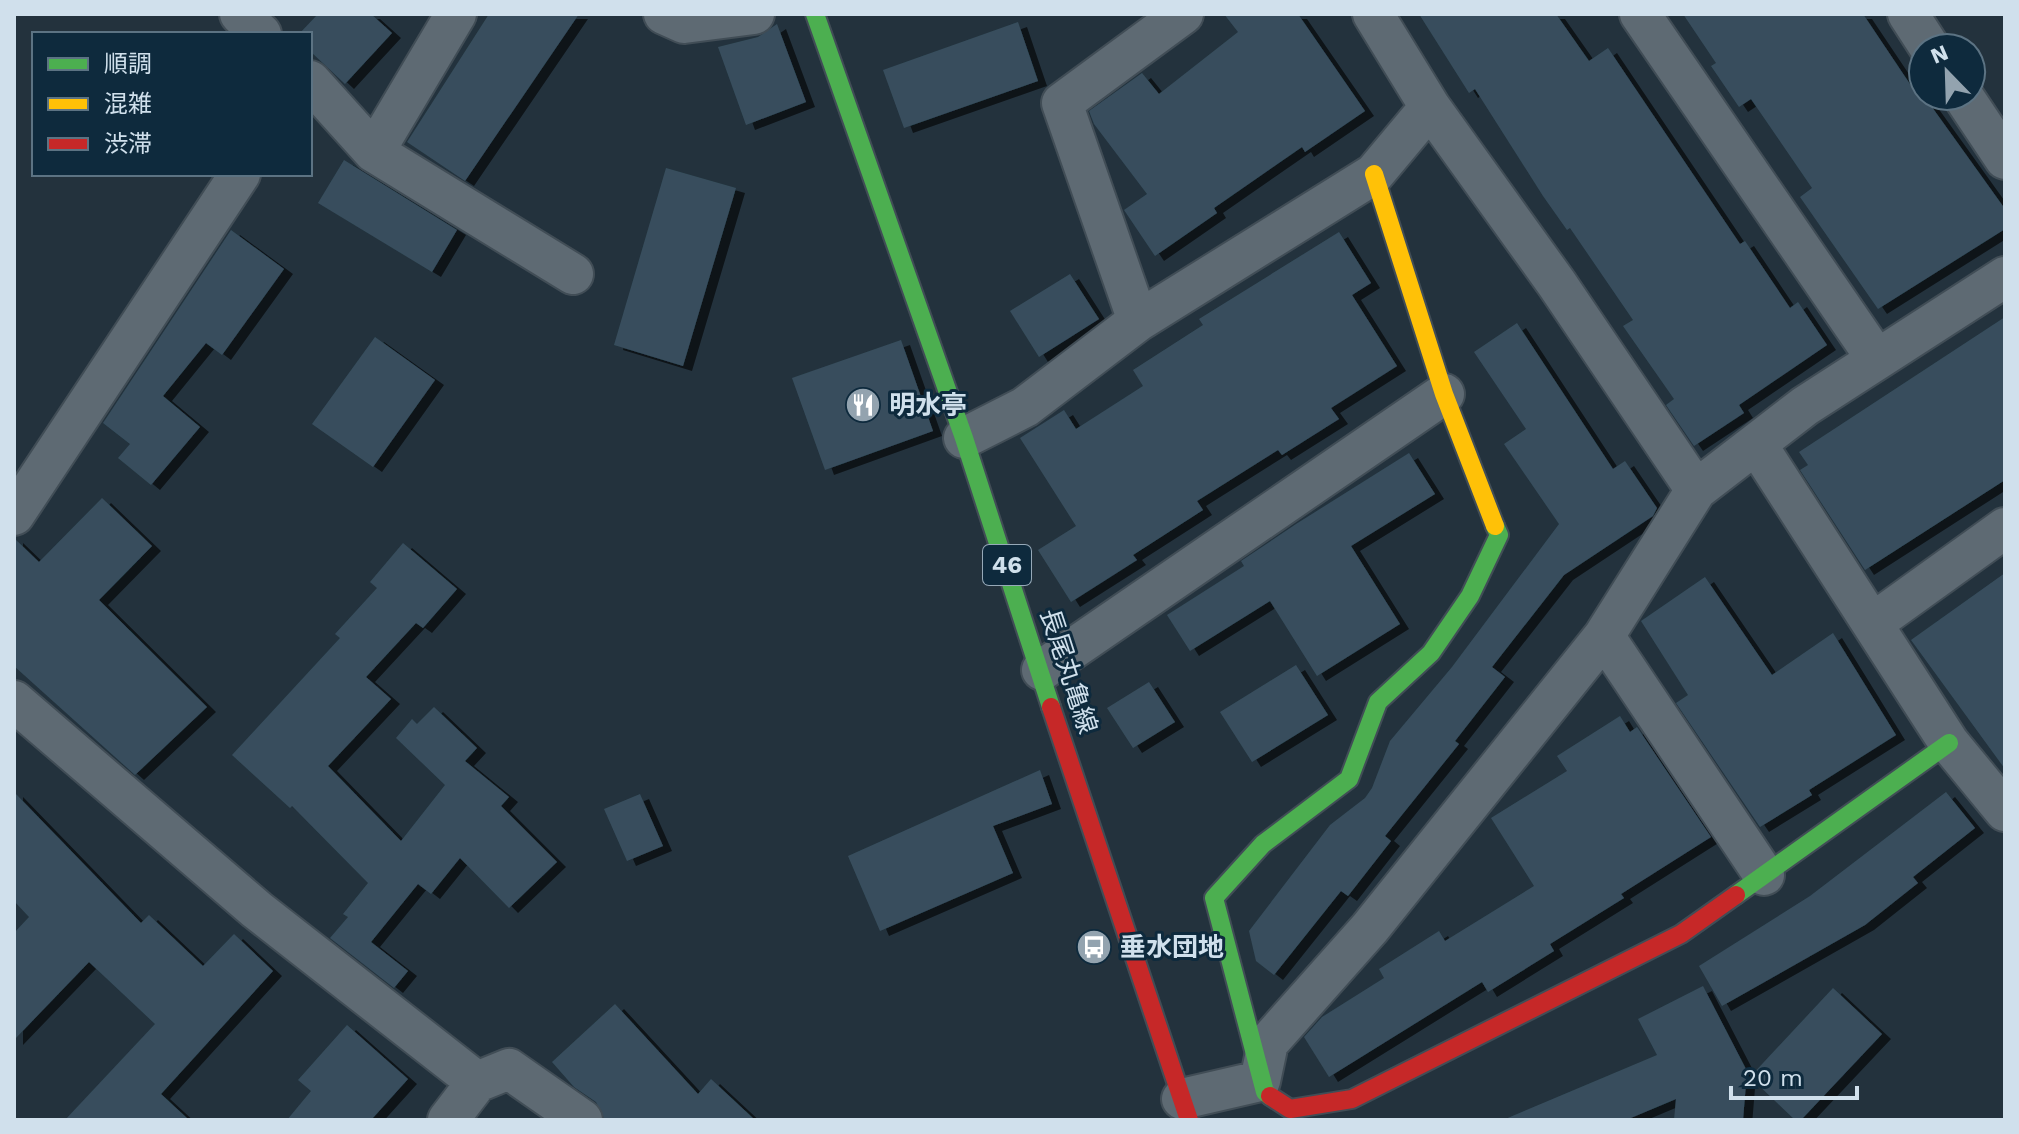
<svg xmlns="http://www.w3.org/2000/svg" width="2019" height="1134" font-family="'Work Sans','Noto Sans JP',sans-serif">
<defs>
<filter id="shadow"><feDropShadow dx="9" dy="5" stdDeviation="0" flood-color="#0009"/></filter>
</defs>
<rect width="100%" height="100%" fill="#23323d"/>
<path fill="#374e5d" filter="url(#shadow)" d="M318 14H371L392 33 345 84 310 51V34H299Z
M489 14H579L465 181 407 142Z
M1224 14H1298L1365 111 1305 152 1302 147 1214 208 1217 213 1155 256 1124 210 1147 194 1094 124 1089 111 1142 73 1159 94 1238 32Z
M1419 14H1556L1589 61 1608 48 1740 244 1745 241 1790 308 1798 302 1827 345 1739 405 1744 413 1694 446 1666 405 1674 399 1623 326 1633 320 1570 228 1567 230 1543 196 1475 89 1469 93Z
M1683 14H1863L1918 96H1924L2005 209V229L1878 309 1800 197 1812 188 1751 99 1739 107 1711 66 1716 63Z
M1018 22 1038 81 904 128 883 70Z
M777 24 806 102 746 125 718 47 758 37Z
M344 160 457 230 432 272 318 203Z
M666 168 736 188 683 366 614 345Z
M231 230 284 269 222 355 206 343 163 396 200 427 151 485 118 458 130 444 103 423Z
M1339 232 1371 283 1352 295 1397 366 1331 408 1339 419 1282 455 1278 450 1197 501 1203 510 1133 555 1137 560 1071 602 1038 550 1076 526 1020 438 1064 410 1076 429 1143 386 1133 370 1203 325 1199 319Z
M1070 274 1099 319 1039 357 1010 311Z
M2005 317V480L1865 570 1800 470 1808 465 1799 452Z
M1517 323 1613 469 1625 461 1657 508 1653 516 1564 575 1492 667 1505 677 1455 741 1459 744 1385 836 1391 841 1348 896 1341 891 1274 975 1256 961 1249 931 1330 825 1365 798 1372 788 1390 741 1452 667 1559 524 1504 444 1526 429 1474 352Z
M375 337 435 380 373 467 312 424Z
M901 340 933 431 825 470 792 378Z
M1409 453 1435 494 1351 546 1400 624 1317 676 1270 601 1190 651 1167 615 1244 566 1241 561 1296 524Z
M102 498 152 546 99 600 207 707 135 775 14 666V538L39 562Z
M403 543 457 589 423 628 416 623 366 677 391 699 328 766 401 841 445 785 396 738 412 719 417 724 434 707 477 748 465 761 509 797 501 806 557 862 509 908 460 858 431 894 418 884 371 942 408 971 394 988 330 938 348 917 343 914 368 883 292 806 290 808 232 755 340 638 335 634 377 588 370 582Z
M2005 573V769L1911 640Z
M1705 577 1772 675 1833 633 1896 735 1809 790 1812 795 1760 827 1676 703 1688 695 1641 621Z
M1296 665 1328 715 1252 762 1220 712Z
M1149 682 1175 722 1133 748 1107 708Z
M1620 716 1630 732 1637 727 1711 837 1621 894 1624 898 1550 944 1554 951 1488 992 1482 982 1329 1077 1304 1037 1322 1017 1384 978 1379 969 1439 931 1445 941 1534 886 1491 818 1567 771 1557 756Z
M1040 770 1052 804 993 826 1013 873 880 931 848 856Z
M14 792 141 923 149 915 203 966 234 934 273 971 161 1094 189 1120H65L155 1024 89 962 14 1040V933L29 917 14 901Z
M1946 792 1975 828 1913 877 1918 883 1865 925 1722 1006 1699 966 1810 896Z
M640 794 663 846 627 861 604 809Z
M1703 986 1747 1071 1743 1120H1674L1676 1099 1626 1120H1503L1657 1055 1638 1019Z
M1833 988 1882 1034 1801 1120H1795L1750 1077Z
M615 1004 698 1094 711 1079 755 1120H605L596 1102 574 1087 552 1062Z
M347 1025 408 1079 371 1120H287L311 1091 298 1080Z"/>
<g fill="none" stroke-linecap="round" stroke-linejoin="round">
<g stroke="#414d56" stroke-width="44">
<path id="street" d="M240 14 261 34
M664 14 684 23 754 14
M1373 14 1430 107 1557 284 1696 490
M1640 14 1876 358
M1908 14 1930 48
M310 81 374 152 573 274
M1963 96 2005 159
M374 152 456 14
M1138 321 1062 103 1183 14
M964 438 1025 407 1138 321 1374 174 1430 107
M1757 445 1949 743 2005 811
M14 515 240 174
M1873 623 2005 528
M1604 636 1764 875
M1042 670 1444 394
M14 701 257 910 477 1082
M1182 1099 1260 1081 1268 1043 1370 928 1604 636 1696 490 1805 406 2005 277
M448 1120 477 1082 509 1069 582 1120"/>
</g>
<g stroke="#414d56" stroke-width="22">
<path id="fast" d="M815 14 964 438 1051 707
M1736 895 1949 743
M1270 1096 1265 1092 1214 898 1263 844 1349 779 1378 702 1431 653 1470 596 1499 535 1495 526"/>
</g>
<g stroke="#414d56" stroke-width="22">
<path id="slow" d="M1374 174 1444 394 1495 526"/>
</g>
<g stroke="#414d56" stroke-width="22">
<path id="jam" d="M1051 707 1189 1120
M1270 1096 1290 1109 1352 1099 1681 934 1736 895"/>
</g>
<use href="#street" stroke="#5e6a73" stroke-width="40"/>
<use href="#fast" stroke="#4caf50" stroke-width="18"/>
<use href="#slow" stroke="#ffc107" stroke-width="18"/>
<use href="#jam" stroke="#c62828" stroke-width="18"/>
</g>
<defs>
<g id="restaurant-disc" transform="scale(1.8)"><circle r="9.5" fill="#93a3af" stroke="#0e2a3d"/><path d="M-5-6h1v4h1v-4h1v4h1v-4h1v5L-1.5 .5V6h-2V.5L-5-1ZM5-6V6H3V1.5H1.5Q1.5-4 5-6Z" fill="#fff"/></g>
<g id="bus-disc" transform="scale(1.8)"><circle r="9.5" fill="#93a3af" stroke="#0e2a3d"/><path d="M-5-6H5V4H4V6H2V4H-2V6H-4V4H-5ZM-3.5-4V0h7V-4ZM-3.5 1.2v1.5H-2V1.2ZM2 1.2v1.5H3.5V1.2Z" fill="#fff"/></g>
</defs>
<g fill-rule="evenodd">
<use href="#restaurant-disc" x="863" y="405"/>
<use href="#bus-disc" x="1094" y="947"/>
</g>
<g text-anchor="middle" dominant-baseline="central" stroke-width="6" stroke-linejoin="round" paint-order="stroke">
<rect fill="#0e2a3d" stroke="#96a9b8" stroke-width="2" x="983" y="545" width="48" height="40" rx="6"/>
<g font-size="24" font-weight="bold" fill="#d0e0ec">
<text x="1007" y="565">46</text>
</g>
<g font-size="26" font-weight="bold" fill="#d0e0ec" stroke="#0e2a3d" text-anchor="start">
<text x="889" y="405">明水亭</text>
<text x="1120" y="947">垂水団地</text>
</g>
<g font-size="26" fill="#d0e0ec" stroke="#0e2a3d">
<text transform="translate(1069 671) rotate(72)">長尾丸亀線</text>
</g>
</g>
<rect width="2019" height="1134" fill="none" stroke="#d0e0ec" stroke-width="32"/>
<rect x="32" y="32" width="280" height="144" fill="#0e2a3d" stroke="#5c7383" stroke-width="2"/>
<rect x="48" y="58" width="40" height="12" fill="#4caf50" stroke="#5c7383" stroke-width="2"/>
<text x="104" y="72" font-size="24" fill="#d0e0ec">順調</text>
<rect x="48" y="98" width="40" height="12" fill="#ffc107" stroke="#5c7383" stroke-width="2"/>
<text x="104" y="112" font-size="24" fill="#d0e0ec">混雑</text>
<rect x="48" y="138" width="40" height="12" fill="#c62828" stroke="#5c7383" stroke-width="2"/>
<text x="104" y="152" font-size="24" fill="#d0e0ec">渋滞</text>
<g transform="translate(1947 72) rotate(337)"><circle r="38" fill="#0e2a3d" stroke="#5c7383" stroke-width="2"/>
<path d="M0-6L14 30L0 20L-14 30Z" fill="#93a3af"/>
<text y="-12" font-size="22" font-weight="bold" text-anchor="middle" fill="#d0e0ec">N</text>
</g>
<path d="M1731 1086v12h126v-12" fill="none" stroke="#d0e0ec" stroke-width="4"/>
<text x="1743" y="1086" font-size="24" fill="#d0e0ec" stroke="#0e2a3d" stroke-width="6" paint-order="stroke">20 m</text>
</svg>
